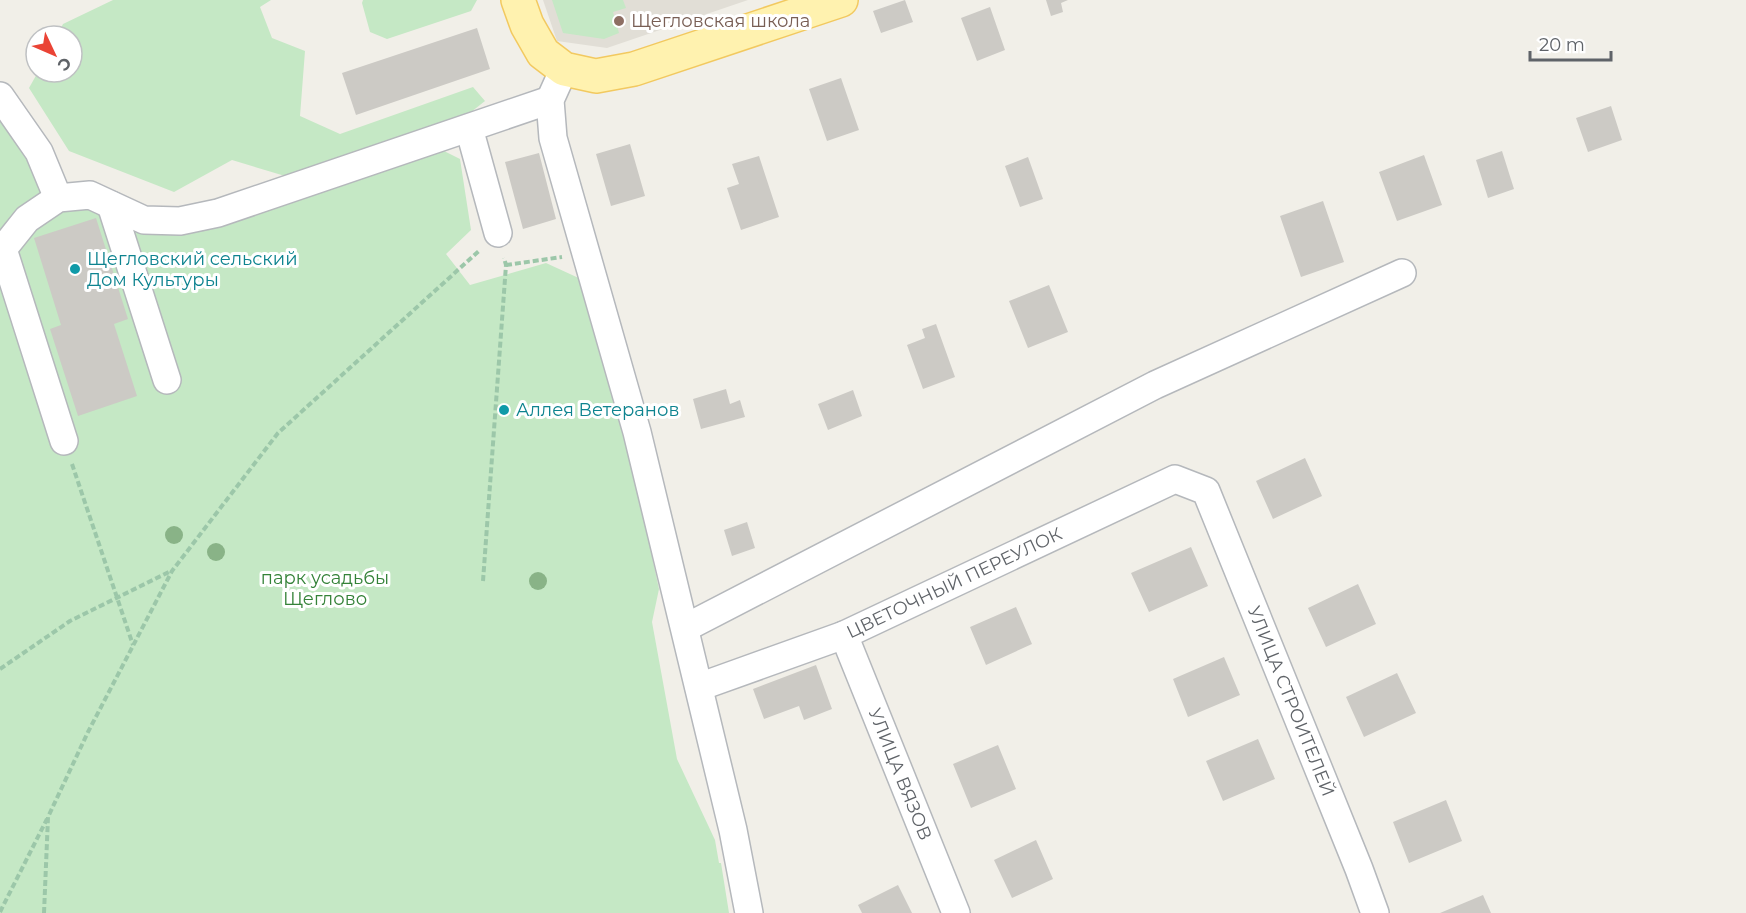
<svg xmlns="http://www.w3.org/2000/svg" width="1746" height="913" font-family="Montserrat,sans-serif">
<rect width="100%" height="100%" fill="#f1efe8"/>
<path fill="#e1ded6" d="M543 0H748L607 48 557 41Z"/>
<path fill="#c5e8c5" d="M113 0H271L260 7 272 38 305 51 300 116 340 134 473 87 485 101 466 116 285 176 232 160 174 192 69 151 29 88 38 72H72V36H57L63 24Z
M363 0H477L471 11 387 39 370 32 362 3Z
M552 0H623L626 8 613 12 619 33 604 39 563 33Z
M0 116 80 204 137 232 178 234 374 175 440 149 460 159 471 230 446 254 470 285 546 263 583 280 626 434 659 589 652 622 677 759 715 840 719 863H721L729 913H0Z"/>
<path fill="#cccac5" d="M905 0 913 22 881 33 873 11Z
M1046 0H1068L1061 3 1063 12 1051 16Z
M990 7 1005 50 977 61 961 18Z
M477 28 490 69 356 115 342 73Z
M841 78 859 130 827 141 809 89Z
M1611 106 1622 140 1588 152 1576 118Z
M630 144 645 196 611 206 596 154Z
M1502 151 1514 189 1488 198 1476 160Z
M539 153 556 219 523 229 505 162Z
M1424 155 1442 205 1397 221 1379 172Z
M759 156 779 217 741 230 727 188 739 184 732 164Z
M1028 157 1043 199 1020 207 1005 166Z
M1323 201 1344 262 1301 277 1280 216Z
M96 218 128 319 114 324 137 396 78 416 50 329 61 325 34 238Z
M1049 285 1068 332 1028 348 1009 301Z
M936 324 955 377 923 389 907 345 925 338 922 329Z
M726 389 730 404 740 400 745 417 701 429 693 399Z
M853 390 862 416 828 430 818 404Z
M1305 458 1322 496 1273 519 1256 481Z
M747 522 755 548 732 556 724 530Z
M1191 547 1208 586 1149 612 1131 573Z
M1358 584 1376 624 1326 647 1308 608Z
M1016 607 1032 644 986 665 970 627Z
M1224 657 1240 695 1188 717 1173 679Z
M816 665 832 709 804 720 799 706 764 719 753 689Z
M1397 673 1416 713 1364 737 1346 697Z
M1258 739 1275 779 1223 801 1206 761Z
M998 745 1016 789 971 808 953 764Z
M1446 800 1462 841 1409 863 1393 822Z
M1036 840 1053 879 1012 898 994 860Z
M898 885 912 913H862L858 905Z
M1483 895 1491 913H1440Z"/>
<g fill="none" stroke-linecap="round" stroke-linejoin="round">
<g stroke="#b5b8bc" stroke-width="30">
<g id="minor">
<path d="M564 69 550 100 553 138 637 432 733 830 749 913"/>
<path d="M0 96 39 152 58 198"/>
<path d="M469 128 498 233"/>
<path d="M111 205 167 380"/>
<path d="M64 441 3 249 27 219 58 198 90 195 144 220 180 221 218 213 550 100"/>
<path d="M685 628 1155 385 1402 273"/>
<path id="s1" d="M844 635 956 913"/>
<path id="s2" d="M699 687 844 635 1175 479 1206 491 1359 869 1375 913"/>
</g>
</g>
<g stroke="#f2c960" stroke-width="36">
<path id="major" d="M518 0 527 25 543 53 564 69 596 76 634 69 841 0"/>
</g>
<path stroke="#9cc7a9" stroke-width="4" stroke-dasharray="6 3" stroke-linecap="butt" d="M506 265 562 257
M72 464 133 645
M483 581 506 265 504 258
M0 669 70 621 171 571
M0 912 47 819
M44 913 48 817 88 732 172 571 278 433 480 250"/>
<use href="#minor" stroke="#fff" stroke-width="27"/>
<use href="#major" stroke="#fff2af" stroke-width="33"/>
</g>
<g fill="#89b387">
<circle cx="174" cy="535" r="9"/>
<circle cx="216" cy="552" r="9"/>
<circle cx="538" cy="581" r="9"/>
</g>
<circle fill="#8d6e63" stroke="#fff" stroke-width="2" cx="619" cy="21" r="6"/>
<g fill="#0f9aa8" stroke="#fff" stroke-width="2">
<circle cx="75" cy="269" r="6"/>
<circle cx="504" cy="410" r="6"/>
</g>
<g text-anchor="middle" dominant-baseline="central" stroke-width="6" stroke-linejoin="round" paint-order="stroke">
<g font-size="18" fill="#785e54" stroke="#fff" text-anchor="start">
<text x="631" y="21">Щегловская школа</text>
</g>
<g font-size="18" fill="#0d838f" stroke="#fff" text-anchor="start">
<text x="87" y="259">Щегловский сельский<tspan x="87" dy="21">Дом Культуры</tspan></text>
<text x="516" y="410">Аллея Ветеранов</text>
</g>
<g font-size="18" fill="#348238" stroke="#fff">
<text x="325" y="578">парк усадьбы<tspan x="325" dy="21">Щеглово</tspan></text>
</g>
<g font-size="18" fill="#5f6368" stroke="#fff">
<text stroke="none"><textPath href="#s2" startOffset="276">ЦВЕТОЧНЫЙ ПЕРЕУЛОК</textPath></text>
<text stroke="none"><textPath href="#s2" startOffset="780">УЛИЦА СТРОИТЕЛЕЙ</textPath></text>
<text stroke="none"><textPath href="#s1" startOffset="150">УЛИЦА ВЯЗОВ</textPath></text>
</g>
</g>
<g transform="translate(54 54) rotate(134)"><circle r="28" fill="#ffffff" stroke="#bfc1c3" stroke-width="1.5"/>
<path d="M0-4.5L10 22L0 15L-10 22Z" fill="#ea4335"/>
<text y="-9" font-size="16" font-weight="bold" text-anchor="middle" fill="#5f6368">С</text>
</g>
<path d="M1530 51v9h81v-9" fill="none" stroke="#5f6368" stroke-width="3"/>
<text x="1539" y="51" font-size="18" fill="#5f6368" stroke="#ffffff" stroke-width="4.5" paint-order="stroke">20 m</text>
</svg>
